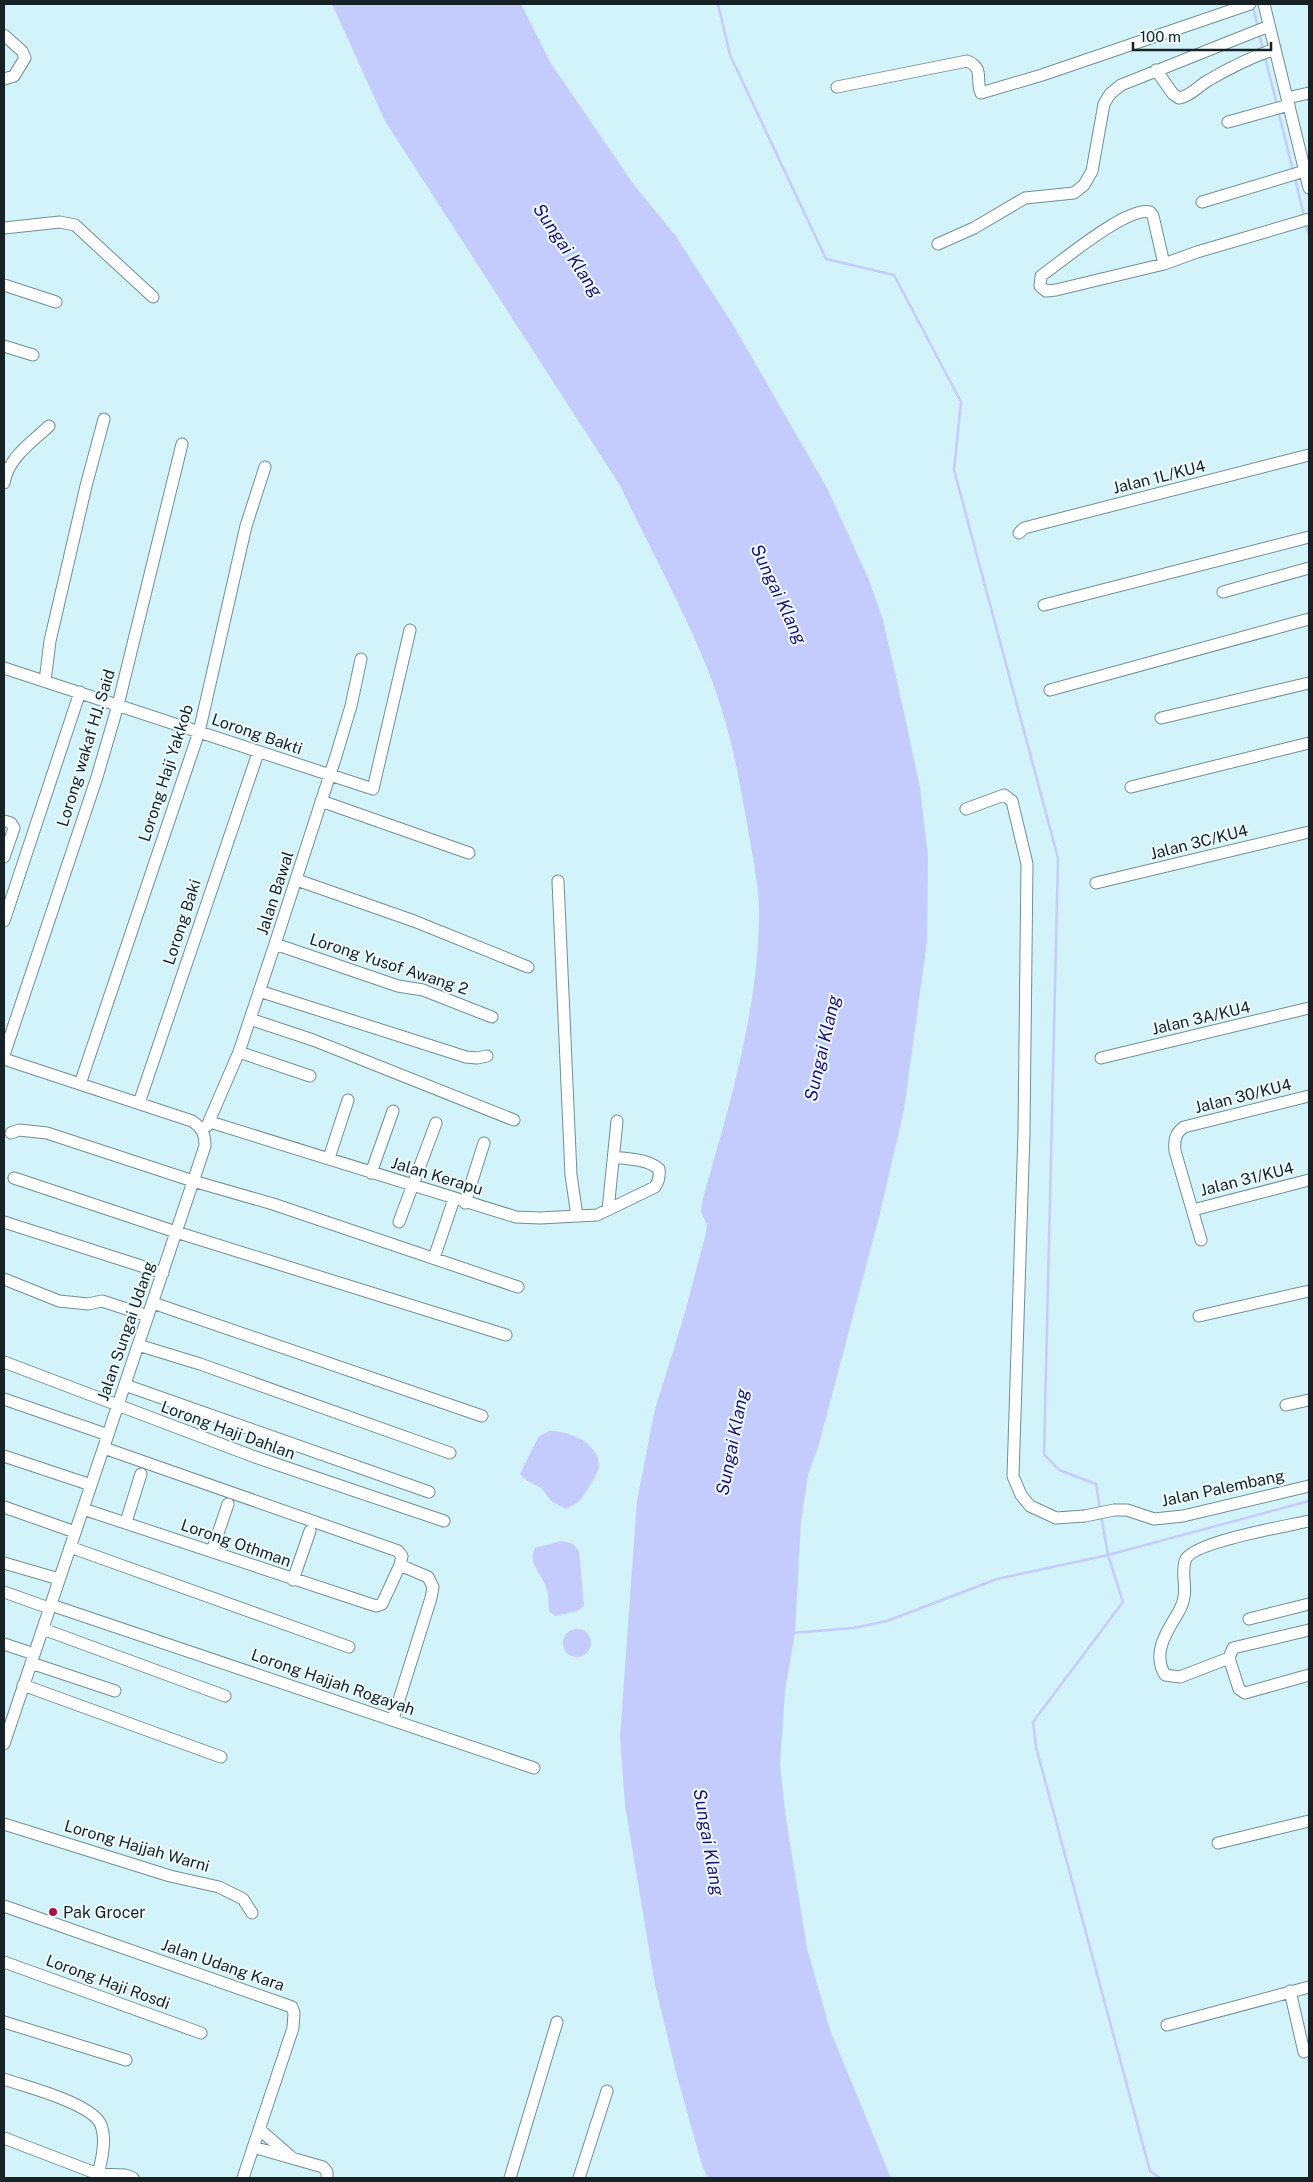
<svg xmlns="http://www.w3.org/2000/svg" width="1313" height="2182" font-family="'Public Sans',sans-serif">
<rect width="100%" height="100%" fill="#d2f3fa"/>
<path fill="#c4ccfe" d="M332 4H521L550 62 634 185 675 235 732 323 827 488 869 580 883 620 903 708 920 788 928 856 927 941 904 1110 879 1217 819 1444 808 1475 801 1521 795 1632 785 1691 780 1765 786 1819 807 1948 830 2030 891 2178H708L702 2165 677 2076 655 1985 625 1805 620 1737 637 1501 655 1409 684 1316 706 1233 707 1225 701 1211 703 1198C730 1103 760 1006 759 906 758 883 753 858 749 835 740 783 731 731 712 681 687 614 651 552 621 487L385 121Z
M550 1431C569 1431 600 1443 599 1467 598 1473 593 1480 590 1485 584 1497 578 1504 566 1509L551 1501 541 1488 526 1480 520 1474 539 1436Z
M562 1541 573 1544 579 1551 584 1606 577 1611 555 1616 549 1611C548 1603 549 1594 546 1587 541 1571 527 1565 535 1548Z
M563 1643a14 14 0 1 1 28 0a14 14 0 1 1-28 0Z"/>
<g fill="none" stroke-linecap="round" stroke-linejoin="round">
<path stroke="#c4ccfe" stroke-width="2.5" d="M718 4 730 55 826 259 894 275 961 402 954 470 1058 858 1044 1454 1059 1470 1096 1484 1100 1510
M1253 7 1258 27
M1259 34 1263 49
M1265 57 1277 105
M1278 110 1293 171
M1295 178 1304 216
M1306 225 1309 236
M1101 1515 1108 1555 1123 1602 1033 1722 1036 1747 1150 2171 1160 2178
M792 1633 853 1628 887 1621 997 1579 1108 1555 1309 1501"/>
<g stroke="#708f96" stroke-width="13">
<path id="minor" d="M1264 4 1309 188
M4 35 22 51 25 58 14 76 4 79
M1156 70 1173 94 1179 98C1191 96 1198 86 1209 80 1231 67 1251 57 1275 49
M837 87 967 61C985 68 975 80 981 93L1042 75 1250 4
M1287 98 1309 93
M1228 122 1289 105
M1202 202 1305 171
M4 228 60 222 75 225 153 297
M938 244 974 228 1025 198 1074 193 1084 185 1092 171 1104 104 1110 94 1121 85 1269 26
M1164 264 1153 216 1150 212C1127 206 1061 262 1041 276L1040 286 1046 291 1056 290 1164 264 1197 252 1309 219
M4 285 56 302
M4 346 33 355
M4 483C8 458 31 443 49 426
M1019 533 1024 528 1309 455
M1223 592 1309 568
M1044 605 1309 537
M4 668 373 789 410 630
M45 681 50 641 86 486 104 419
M1050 690 1309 619
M1161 718 1309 683
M1131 787 1309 743
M321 801 469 853
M966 809 1004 795 1012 801 1027 864 1024 1132 1013 1476 1021 1495 1030 1506 1056 1518 1085 1516 1114 1510H1127L1154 1519 1183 1516 1309 1486
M4 821 11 823 14 828 4 857
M297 880 414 921 528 967
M558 881 571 1175 577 1216
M1096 883 1309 832
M4 921 80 692
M275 944 398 986 423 990 492 1017
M259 991 466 1057 477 1058 487 1056
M250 1019 313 1040 514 1120
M239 1052 310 1076
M4 1055 97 777 118 705 182 444
M1101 1058 1309 1008
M4 1059 192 1121C202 1128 205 1133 205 1146L4 1744
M80 1084 199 732 246 526 265 467
M139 1103 258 753
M210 1122 516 1217 540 1218 597 1215 655 1187C659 1181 660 1176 659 1169 647 1159 629 1159 614 1157
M207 1126 239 1052 275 944 336 756 351 706 361 659
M11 1133 19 1130 47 1133 193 1181 273 1204 518 1287
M329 1158 348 1100
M371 1173 393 1111
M14 1178 176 1232 506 1335
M465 1203 484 1143
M608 1210 617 1121
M1193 1210 1309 1180
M4 1222 163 1273
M399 1222 436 1123
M1201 1240 1175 1151C1174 1141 1175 1133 1184 1127L1309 1096
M434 1258 454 1199
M4 1279 59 1301 88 1304 102 1301 148 1316
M153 1303 482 1416
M1199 1316 1309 1291
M138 1345 200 1364 450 1453
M4 1362 255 1457 444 1521
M125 1385 429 1492
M4 1399 108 1435
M1286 1405 1309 1400
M104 1448 398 1551 402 1556 400 1565
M4 1456 91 1485
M4 1507 75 1532
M83 1509 376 1606 382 1604 400 1565 428 1577 433 1587 431 1598 393 1719
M126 1522 141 1474
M70 1547 349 1647
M212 1551 228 1504
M4 1563 59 1579
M293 1580 310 1531
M4 1592 49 1608
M51 1605 534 1768
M1249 1619 1309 1604
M43 1629 225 1696
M1309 1630 1233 1648 1229 1658 1239 1689 1245 1693 1309 1675
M4 1644 34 1654
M1229 1658 1180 1677 1165 1675C1152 1653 1166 1633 1178 1613 1191 1590 1180 1580 1185 1561 1190 1542 1288 1526 1309 1521
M31 1663 115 1691
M23 1685 221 1757
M4 1824 170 1876 219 1887 243 1899 252 1913
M1218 1843 1309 1821
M4 1906 292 2007 294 2013 293 2028 243 2178
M4 1962 201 2033
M1290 1991 1304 2052
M4 2022 126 2060
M1167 2025 1309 1987
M4 2079C26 2087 92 2103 101 2125 107 2140 101 2163 97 2178
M259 2129 290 2156
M4 2138 98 2174 125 2175 133 2178
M253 2147 323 2167 327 2172V2178
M510 2178 557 2022
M579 2178 607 2091"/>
</g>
<use href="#minor" stroke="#fff" stroke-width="11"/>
</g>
<circle fill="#a9123d" stroke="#effcff" stroke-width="2" cx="53" cy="1912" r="5"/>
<g text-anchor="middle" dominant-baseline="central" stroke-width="4" stroke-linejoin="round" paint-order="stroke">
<g font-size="16" fill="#162225" stroke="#effcff">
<text transform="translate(1159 477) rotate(-14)">Jalan 1L/KU4</text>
<text transform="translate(257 734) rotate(19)">Lorong Bakti</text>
<text transform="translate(86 748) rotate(-73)">Lorong wakaf HJ. Said</text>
<text transform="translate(166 773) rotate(-72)">Lorong Haji Yakkob</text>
<text transform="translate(1199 842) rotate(-14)">Jalan 3C/KU4</text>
<text transform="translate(275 893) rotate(-72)">Jalan Bawal</text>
<text transform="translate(182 922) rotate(-72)">Lorong Baki</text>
<text transform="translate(389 964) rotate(18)">Lorong Yusof Awang 2</text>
<text transform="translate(1201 1018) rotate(-13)">Jalan 3A/KU4</text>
<text transform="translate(1243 1096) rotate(-14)">Jalan 30/KU4</text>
<text transform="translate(437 1176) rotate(17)">Jalan Kerapu</text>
<text transform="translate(1247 1179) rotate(-14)">Jalan 31/KU4</text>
<text transform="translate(126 1331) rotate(-71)">Jalan Sungai Udang</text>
<text transform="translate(228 1430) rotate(20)">Lorong Haji Dahlan</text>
<text transform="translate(1223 1488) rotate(-12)">Jalan Palembang</text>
<text transform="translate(236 1543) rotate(19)">Lorong Othman</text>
<text transform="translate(333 1682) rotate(19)">Lorong Hajjah Rogayah</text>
<text transform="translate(137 1846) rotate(16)">Lorong Hajjah Warni</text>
<text transform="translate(223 1965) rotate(19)">Jalan Udang Kara</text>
<text transform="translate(108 1982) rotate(20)">Lorong Haji Rosdi</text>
</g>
<g font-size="16" fill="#162225" stroke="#effcff" text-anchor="start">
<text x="63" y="1912">Pak Grocer</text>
</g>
<g font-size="18" font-style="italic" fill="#211572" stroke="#effcff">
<text transform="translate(568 250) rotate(56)">Sungai Klang</text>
<text transform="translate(779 594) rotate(65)">Sungai Klang</text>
<text transform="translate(822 1048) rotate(-77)">Sungai Klang</text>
<text transform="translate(732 1442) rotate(-79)">Sungai Klang</text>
<text transform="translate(709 1842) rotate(80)">Sungai Klang</text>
</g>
</g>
<rect width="1313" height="2182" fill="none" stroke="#162225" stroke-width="10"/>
<path d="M1133 42v8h138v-8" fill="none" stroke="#162225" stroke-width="2.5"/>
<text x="1140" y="42" font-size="15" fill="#162225" stroke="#effcff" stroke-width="4" paint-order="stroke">100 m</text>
</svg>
